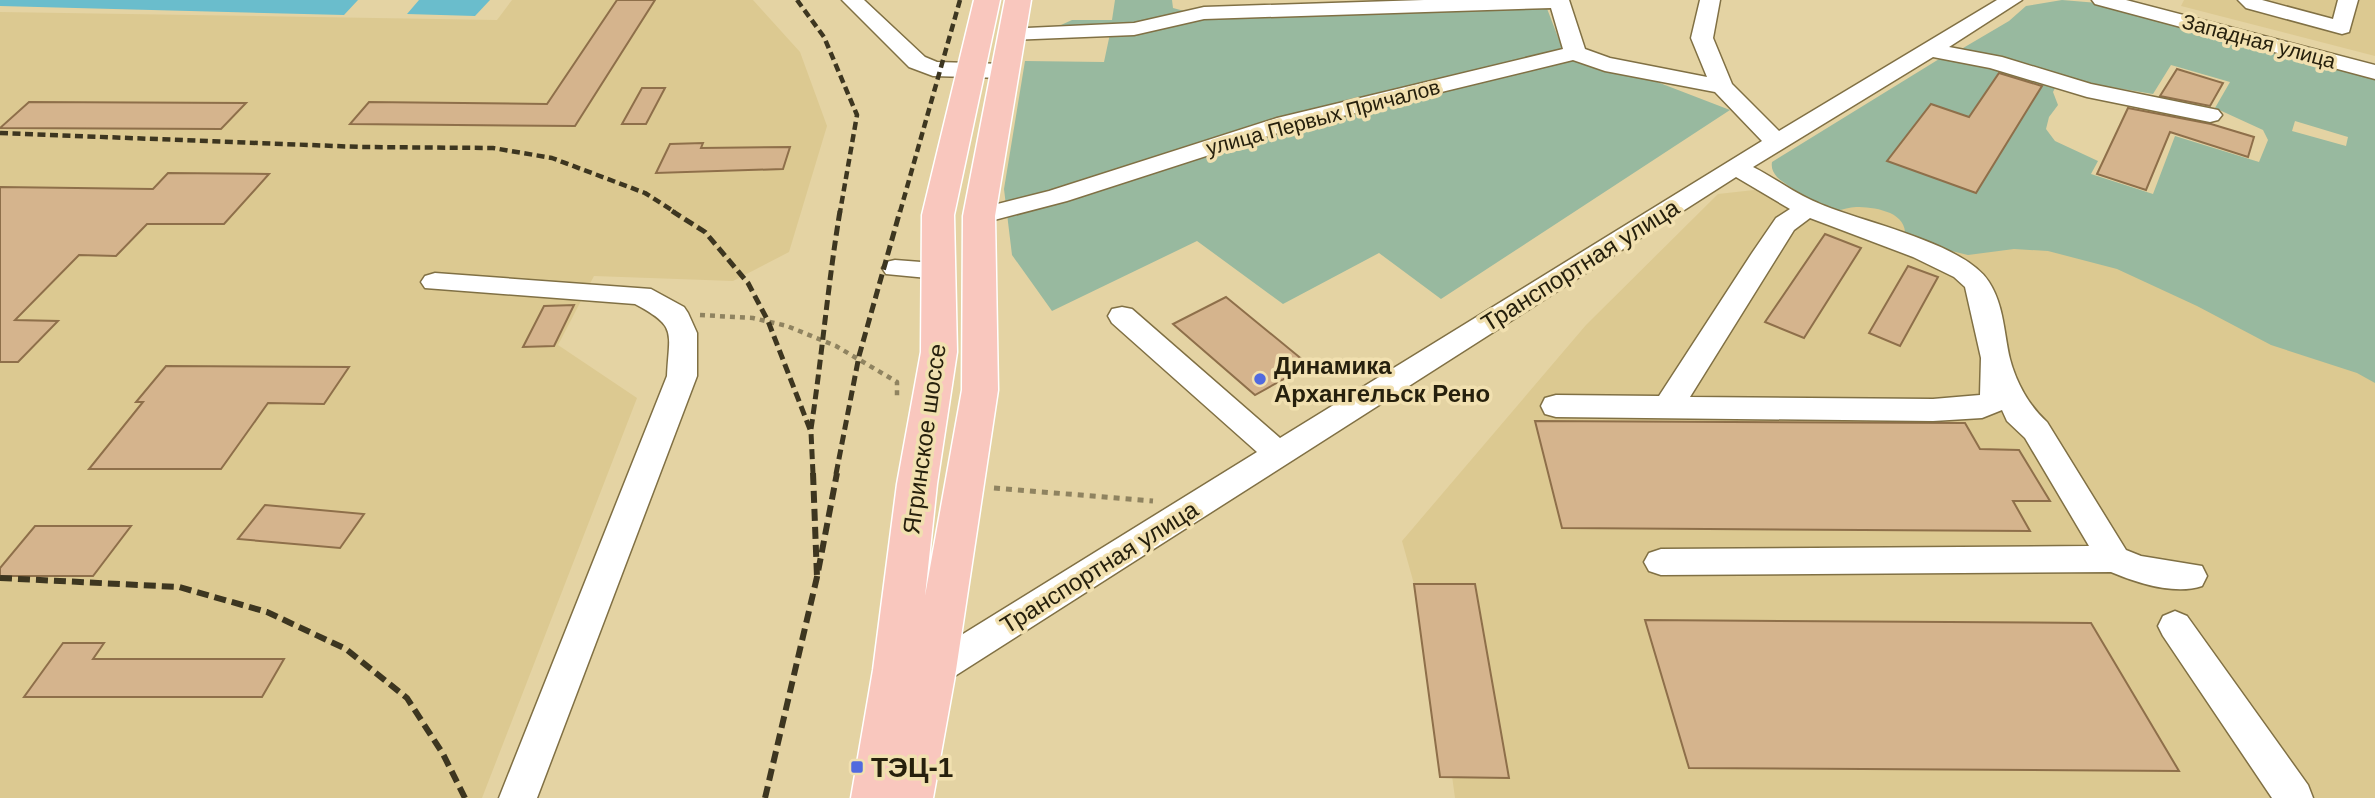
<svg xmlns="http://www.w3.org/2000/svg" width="2375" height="798" font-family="Helvetica,sans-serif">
<rect width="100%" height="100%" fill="#e4d3a3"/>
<path fill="#dcc991" d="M512 0H753L800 52 827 126 789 252 733 281 594 276 558 345 637 398 482 798H0V12L497 20Z
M2184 0H2375V56L2181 6Z
M1754 190 2137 221 2375 302V798H1455L1452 776 1509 778 1476 585 1414 584 1402 541 1586 325 1718 194Z"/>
<path fill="#98b99f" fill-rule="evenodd" d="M1115 0H1172L1173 8 1203 16 1546 6 1561 45 1730 110 1441 299 1379 253 1283 304 1197 241 1052 311 1012 255 1004 189 1025 61 1104 62 1111 29H1073L1061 25 1072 20H1112Z
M2062 0 2110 4 2375 75V383L2357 373 2271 345 2197 306 2117 269 2048 251 2014 249 1968 255 1939 248 1905 232C1904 211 1873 207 1856 207 1849 207 1841 211 1834 210 1824 208 1783 184 1777 177 1773 172 1771 168 1772 162L1944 56 2047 82 2055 88 2053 92 2058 105 2049 117 2046 129 2055 141 2098 161 2091 174 2153 194 2175 136 2259 162 2268 140 2263 130 2215 108 2230 82 2171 65 2153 94 2092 84 1958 51 2009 21 2026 6ZM1999 72 2042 86 1976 192 1887 161 1901 143 1942 157 1931 104 1969 117ZM2295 121 2348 137 2346 146 2292 131Z"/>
<path fill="#6abdcc" d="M0 0H358L344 15 0 6Z
M419 0H490L475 16 407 14Z"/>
<path fill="#d5b48d" stroke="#8e6f4a" stroke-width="2" d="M617 0H655L575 126 350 124 369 102 547 104Z
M2177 69 2223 83 2210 106 2160 96Z
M1999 73 2042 86 1976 193 1887 161 1931 104 1969 117Z
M642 88H665L646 124H622Z
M29 102 246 103 221 129 0 128Z
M2128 108 2211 124 2254 137 2248 157 2170 132 2146 190 2097 174Z
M703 143 701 148 790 147 783 169 656 173 670 144Z
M168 173 269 174 224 224H147L116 256 79 255 15 320 58 321 18 362H0V187L153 189Z
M1825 234 1861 248 1804 338 1765 322Z
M1908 266 1938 277 1900 346 1869 333Z
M1226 297 1309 365 1255 395 1173 324Z
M574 305 554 346 523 347 544 306Z
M166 366 349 367 324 404 268 403 221 469H89L143 402H136Z
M1535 421 1965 423 1980 449 2019 450 2050 501H2013L2030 531 1562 528Z
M265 505 364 514 340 548 238 539Z
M35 526H131L93 576H0V568Z
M1414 584H1475L1509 778 1440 777Z
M1645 620 2091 623 2179 771 1689 768Z
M63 643H104L93 659H284L262 697H24Z"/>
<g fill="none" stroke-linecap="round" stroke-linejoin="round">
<g stroke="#807044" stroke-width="3">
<path id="minor" d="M842 0H864L925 57 937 62 1004 64 1012 66 1015 71 1012 76 1004 78 933 76 909 67Z
M1424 0H1569L1585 49 1610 58 1707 77 1691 38 1700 0H1720L1713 38 1732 84 1779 131 1997 0H2022L1949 47 2002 57 2091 84 2218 110 2222 115 2218 120 2210 122 2087 97 1990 68 1933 57 1753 167C1775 178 1795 194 1818 203 1861 222 1965 243 1989 282 2004 305 2004 334 2010 359 2016 382 2029 406 2047 422L2126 550 2141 556 2202 566 2207 576 2202 586C2175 595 2137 583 2111 572L1661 575 1649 571 1644 562 1649 553 1661 549 2089 546 2025 438 2007 421 2002 410 1982 418 1933 421 1556 417 1545 414 1541 406 1545 398 1556 395 1659 396 1752 253 1776 218 1790 209 1736 177 947 681 934 685 910 681 905 670 910 659 929 655 1257 452 1112 323 1108 316 1112 309 1122 307 1132 309 1280 438 1762 141 1715 92 1605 71 1573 60 1293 128 1067 201 979 224 970 221 966 216 970 211 1049 191 1277 118 1563 49 1551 8 1204 19 1134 35 1012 40 1004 39 1001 34 1004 29 1134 23 1204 7ZM1810 218 1913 257 1954 277 1965 287 1981 358 1980 395 1933 399 1690 397 1794 230Z
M2092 0H2126L2375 65V79L2095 4Z
M2238 0H2262L2333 19 2338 0H2358L2349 32 2342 34 2246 8Z
M895 260 947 264 951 270 947 276 938 279 886 274 882 268 886 262Z
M435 273 651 289 684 307 688 313 697 333V376L537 798H499L667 376C669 331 678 327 635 304L425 288 421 282 425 276Z
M2175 611 2187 616 2308 785 2313 798H2272L2163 636 2158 626 2163 616Z"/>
</g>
<g stroke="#fff" stroke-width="3">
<path id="major" d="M974 0H1000L954 215 957 352 937 484 925 596 962 390 963 216 1005 0H1031L995 216 998 390 956 670 933 798H851L873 670 897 484 921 352 922 215Z"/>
</g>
<path stroke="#8f8360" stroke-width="4.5" stroke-dasharray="5 5" stroke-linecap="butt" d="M700 315 753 318 787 326 836 346 897 382V400"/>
<path stroke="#8f8360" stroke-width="5" stroke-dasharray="6 6" stroke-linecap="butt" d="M994 488 1153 501"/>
<use href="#minor" fill="#fff" fill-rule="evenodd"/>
<use href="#major" fill="#f9c7be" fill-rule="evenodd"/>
<path stroke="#3d3620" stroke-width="4.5" stroke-dasharray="8 4.5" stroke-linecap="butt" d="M797 0 824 37 857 115 840 212
M0 133 361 147 493 148 552 158 645 193 675 212
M900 212 960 0"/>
<path stroke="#3d3620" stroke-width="5" stroke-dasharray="10 5" stroke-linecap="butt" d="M672 211 705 232 748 283 768 321 811 432 813 474
M811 429C822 356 828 283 840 211
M836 474 859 356 900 211"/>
<path stroke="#3d3620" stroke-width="6" stroke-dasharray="12 6" stroke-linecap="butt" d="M813 473 817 577
M0 578 179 587 267 612 346 649 407 698 443 754 465 798
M765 798 817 577 837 473"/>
</g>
<g fill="#516adf" stroke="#f1e0b0" stroke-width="2.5">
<circle cx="1260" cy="379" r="7"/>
<rect x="850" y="760" width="14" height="14" rx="3.5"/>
</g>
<g text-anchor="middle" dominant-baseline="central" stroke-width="7" stroke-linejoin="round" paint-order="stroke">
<g font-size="21" fill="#26200d" stroke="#f1e0b0">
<text transform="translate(2259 41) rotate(15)">Западная улица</text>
<text transform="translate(1323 117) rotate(-15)">улица Первых Причалов</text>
</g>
<g font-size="24" fill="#26200d" stroke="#f1e0b0">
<text transform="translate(1580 265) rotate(-32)">Транспортная улица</text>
<text transform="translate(924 439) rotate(-82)">Ягринское шоссе</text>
<text transform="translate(1099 567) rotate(-32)">Транспортная улица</text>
</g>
<g font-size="24" font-weight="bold" fill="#26200d" stroke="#f1e0b0" text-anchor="start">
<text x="1274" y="365">Динамика<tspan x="1274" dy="28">Архангельск Рено</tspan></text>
</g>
<g font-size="28" font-weight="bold" fill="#26200d" stroke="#f1e0b0" text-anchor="start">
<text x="871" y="767">ТЭЦ-1</text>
</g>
</g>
</svg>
